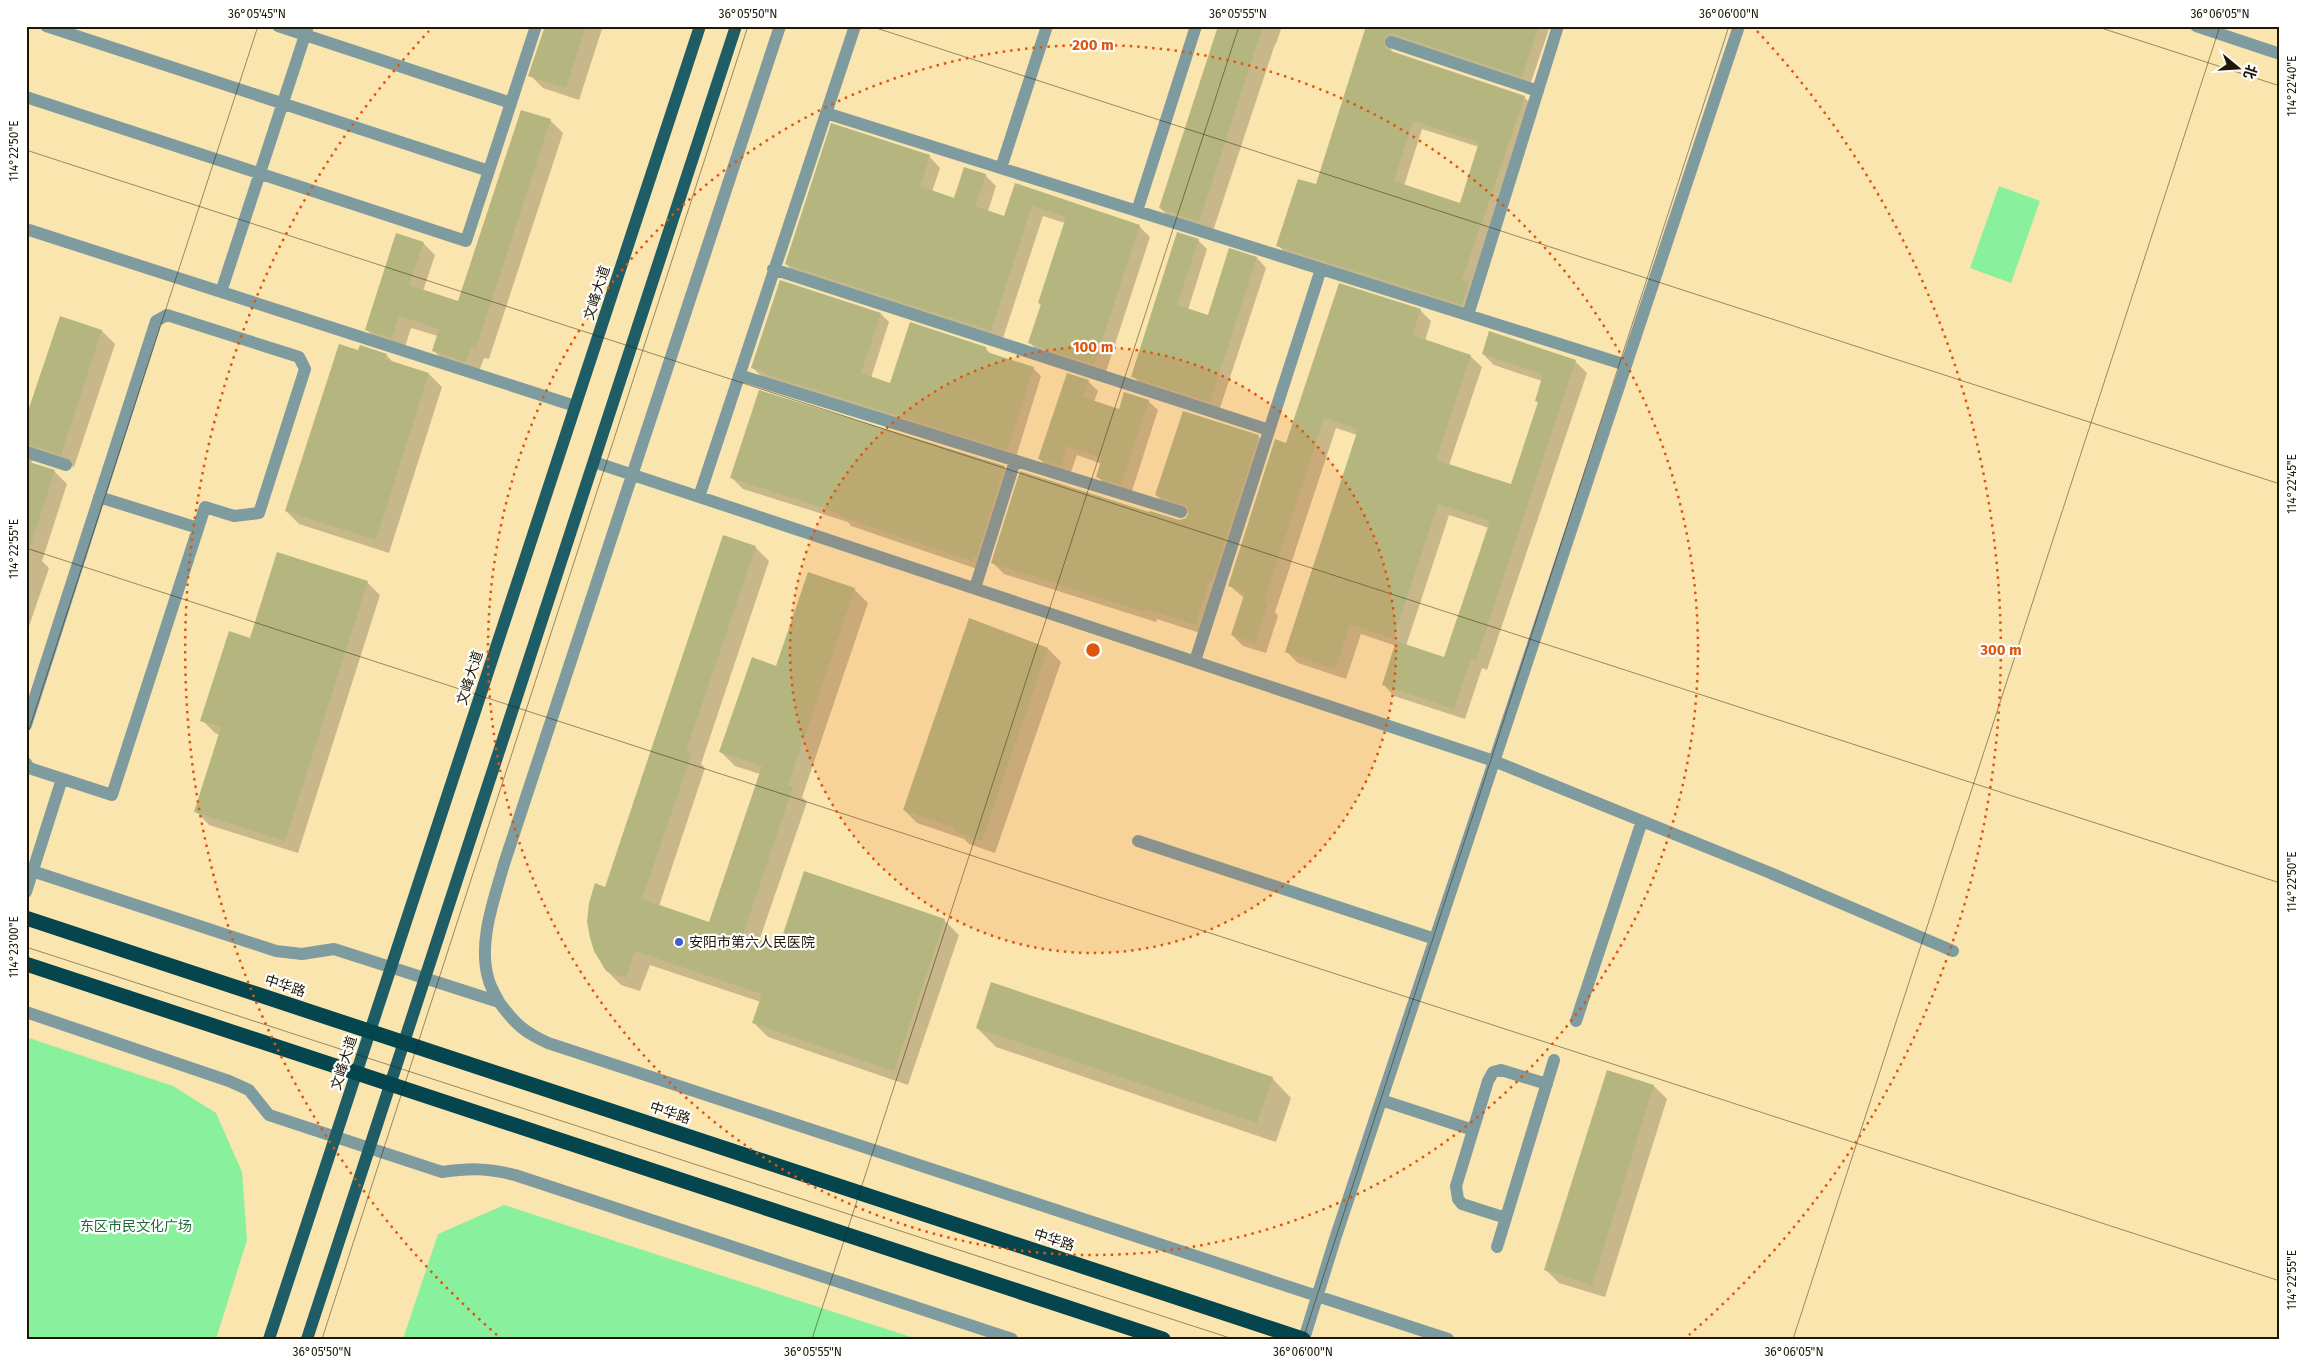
<svg xmlns="http://www.w3.org/2000/svg" width="2306" height="1365" font-family="'Fira Sans','Noto Sans SC',sans-serif">
<rect width="100%" height="100%" fill="#fbe5ae"/>
<path fill="#89f09d" d="M1999 186 2040 201 2011 283 1970 268Z
M26 1037 173 1086 216 1113 242 1172 247 1240 216 1339H26Z
M504 1205 917 1339H403L438 1234Z"/>
<path fill="#0003" fill-rule="evenodd" d="M546 26H603L579 100 543 88 530 75Z
M1219 26H1282L1276 44H1275L1212 234 1173 221 1160 208Z
M1367 26H1550L1530 85 1395 44 1391 49 1392 52 1524 97 1532 105 1470 312 1286 254 1278 245 1317 186ZM1422 129 1479 147 1460 204 1404 186Z
M550 120 563 133 489 359 484 358 478 374 446 363 434 351 438 336 411 328 404 350 378 342 366 329 423 243 435 255 423 291 459 303Z
M929 156 940 168 932 192 955 200 985 175 996 186 988 211 1005 217 1016 185 1139 226 1150 237 1105 375 1041 354 1030 343 1042 306 1039 303 1065 223 1043 216 1002 341 797 275 786 264Z
M1198 240 1207 249 1188 310 1208 317 1230 250 1257 258 1266 268 1219 411 1142 386 1133 376Z
M1420 310 1431 321 1425 341 1470 356 1482 367 1449 465 1512 486 1539 403 1536 400 1542 381 1494 365 1483 354 1575 361 1587 373 1487 670 1482 668 1465 719 1394 696 1383 684 1396 646 1361 634 1346 679 1298 663 1287 652 1357 435 1336 428 1275 612 1278 616 1266 653 1243 646 1232 635 1244 598 1229 585 1287 445ZM1449 515 1489 528 1445 659 1406 646Z
M881 314 889 322 871 378 891 384 985 348 992 355 1033 368 1041 376 1016 457 761 376 752 367Z
M61 317 102 331 115 344 74 467 42 457 34 458 31 463 54 471 67 484 42 561 49 568 26 635V421Z
M359 351 386 355 394 363 429 374 442 387 389 553 299 524 286 511Z
M1088 381 1098 391 1094 402 1120 410 1148 401 1158 410 1131 494 1107 487 1098 477 1102 464 1077 455 1070 475 1049 469 1040 459Z
M1258 436 1269 447 1206 635 1157 619 1156 622 1004 574 993 563 1150 514 1183 521 1191 514 1167 506 1156 495Z
M1004 467 1015 479 983 571 851 526 848 522 743 489 732 478Z
M755 547 769 561 701 764 705 768 659 906 709 924 760 774 735 766 721 752 777 667 854 589 868 603 802 797 807 802 759 941 779 947 944 920 959 935 908 1085 768 1037 754 1023 761 1002 650 965 640 991 621 985 606 970V888Z
M367 582 380 595 298 853 209 825 196 811 220 735 215 733 202 720 251 639Z
M970 620 1048 649 1061 662 995 853 969 844 964 839 917 823 904 810Z
M977 1028 1272 1078 1291 1098 1276 1142 996 1047Z
M1608 1072 1654 1086 1667 1099 1605 1297 1559 1283 1546 1270Z"/>
<path fill="#b5b67f" fill-rule="evenodd" d="M545 26H586L566 88 528 76Z
M1218 26H1263L1199 222 1159 208Z
M1366 26H1539L1522 77 1394 34 1386 36 1383 40 1385 47 1388 50 1525 96 1462 280 1469 282 1462 305 1276 246 1298 179 1316 184ZM1413 121 1479 142 1460 203 1394 181Z
M521 110 551 119 476 348 471 346 466 362 432 351 439 329 399 316 392 338 365 330 396 233 424 242 409 285 458 301Z
M831 123 930 155 920 186 954 198 964 167 986 174 975 206 1004 216 1015 183 1140 225 1094 365 1028 343 1041 304 1038 303 1066 217 1032 206 991 331 785 264Z
M1177 232 1199 239 1177 305 1208 315 1229 248 1257 257 1210 402 1131 377Z
M780 280 881 313 861 373 890 383 910 322 986 347 987 352 1034 367 1007 450 764 374 765 372 751 368Z
M1339 283 1421 309 1412 335 1471 355 1436 460 1511 484 1538 402 1535 401 1543 374 1482 354 1489 331 1576 360 1476 660 1471 658 1454 709 1382 685 1396 641 1444 657 1490 521 1438 504 1393 639 1350 624 1335 669 1285 652 1358 429 1324 418 1264 602 1268 603 1255 643 1231 635 1245 592 1228 586 1275 439 1286 443Z
M60 316 102 330 61 455 26 444V417Z
M339 344 358 350 360 345 387 354 385 359 429 373 376 540 285 511Z
M1067 373 1089 380 1083 397 1119 409 1124 392 1149 400 1121 485 1096 477 1102 458 1067 446 1061 466 1038 459Z
M759 390 1005 466 976 558 973 557 972 561 894 535 839 515V513L730 478Z
M1183 411 1259 435 1212 581 1210 580 1195 625 1146 609 1145 612 991 563 1020 471 1149 512 1150 511 1179 520 1186 518 1189 511 1187 506 1155 495Z
M26 461 55 470 30 547 26 546Z
M723 535 756 546 686 751 692 753 642 899 709 922 762 766 719 752 752 657 776 666 808 572 855 588 788 785 793 787 743 934 779 946 804 871 945 919 894 1071 752 1023 762 994 635 951 626 978 606 971 594 951 590 938 587 921 589 903 595 883 605 887Z
M277 552 368 581 285 841 194 812 221 727 200 721 229 631 250 638Z
M969 618 1048 648 982 841 954 831 955 828 903 810Z
M991 982 1273 1077 1257 1123 976 1028Z
M1607 1070 1654 1085 1592 1285 1544 1270Z"/>
<g fill="none" stroke-linecap="round" stroke-linejoin="round">
<path stroke="#7e9ba0" stroke-width="12" d="M46 26 489 171
M278 26 511 103
M2196 26 2280 54
M1391 42 1538 91
M26 97 466 241 536 26
M826 113 1626 365
M1001 168 1047 26
M1137 211 1196 26
M26 229 575 406
M773 269 1269 430
M221 292 308 26
M1468 315 1558 26
M739 375 1181 512
M26 452 66 465
M594 462 1494 761 1768 872 1953 951
M99 497 198 528
M699 497 855 26
M975 588 1015 461
M1195 661 1321 269
M26 725 156 321 167 315 299 357 305 369 259 513 234 516 205 507 112 795 29 768 26 763
M1138 841 1435 939
M26 869 276 951 302 954 334 949 499 1002C515 1024 524 1032 548 1043L1448 1339
M26 892 62 779
M499 1002C496 996 491 988 489 981 477 944 494 900 504 864L780 26
M26 1012 229 1081 249 1090 269 1115 442 1172C470 1168 487 1168 515 1175L1012 1339
M1576 1021 1642 821
M1381 1100 1473 1130
M1506 1218 1462 1204 1458 1199 1456 1186 1488 1081 1493 1072 1501 1070 1547 1084
M1497 1247 1554 1060
M1304 1339 1335 1239 1739 26"/>
<path stroke="#1f5d66" stroke-width="12" d="M269 1339 700 26
M307 1339 736 26"/>
<path stroke="#05454d" stroke-width="15" d="M26 918 1303 1339
M26 964 1163 1339"/>
</g>
<path fill="none" stroke="#1f1703" stroke-width="1" stroke-opacity="0.45" d="M870 26 2280 484M2095 26 2280 86M26 150 2280 883M26 548 2280 1281M26 739 258 26M26 947 1233 1339M322 1339 748 26M812 1339 1239 26M1303 1339 1729 26M1793 1339 2220 26"/>
<circle cx="1093" cy="650" r="303" fill="#de560c" fill-opacity=".12"/>
<g fill="none" stroke="#de560c" stroke-width="2.5" stroke-dasharray="2.5 5">
<circle cx="1093" cy="650" r="303"/>
<circle cx="1093" cy="650" r="605"/>
<path d="M497 1335A908 908 0 0 1 429 31M1757 31A908 908 0 0 1 1689 1335"/>
</g>
<circle fill="#405dd0" stroke="#fff" stroke-width="2" cx="679" cy="942" r="5"/>
<g text-anchor="middle" dominant-baseline="central" stroke-width="4.5" stroke-linejoin="round" paint-order="stroke">
<g font-size="14" fill="#1f1703" stroke="#fff">
<text transform="translate(597 293) rotate(-72)">文峰大道</text>
<text transform="translate(470 678) rotate(-72)">文峰大道</text>
<text transform="translate(285 986) rotate(18)">中华路</text>
<text transform="translate(344 1063) rotate(-72)">文峰大道</text>
<text transform="translate(670 1113) rotate(18)">中华路</text>
<text transform="translate(1054 1240) rotate(18)">中华路</text>
</g>
<g font-size="14" fill="#1f1703" stroke="#fff" text-anchor="start">
<text x="689" y="942">安阳市第六人民医院</text>
</g>
<g font-size="14" fill="#1d6832" stroke="#fff">
<text x="136" y="1226">东区市民文化广场</text>
</g>
</g>
<circle cx="1093" cy="650" r="8" fill="#de560c" stroke="#fff" stroke-width="2.5"/>
<g font-size="15" text-anchor="middle" font-weight="bold" fill="#de560c" stroke="#fff" stroke-width="4.5" stroke-linejoin="round" paint-order="stroke">
<text x="1093" y="50">200 m</text>
<text x="1093" y="352">100 m</text>
<text x="2001" y="655">300 m</text>
</g>
<rect width="2306" height="1365" fill="none" stroke="#ffffff" stroke-width="55"/>
<g transform="translate(2238 68) rotate(108)" stroke="#ffffff" stroke-width="4" paint-order="stroke">
<path d="M0-4L9 19L0 12L-9 19Z" fill="#1f1703"/>
<text y="-8" font-size="14" font-weight="bold" text-anchor="middle" fill="#1f1703">北</text>
</g>
<rect x="28" y="28" width="2250" height="1310" fill="none" stroke="#1f1703" stroke-width="2"/>
<g font-size="12" text-anchor="middle" fill="#1f1703">
<text x="257" y="18">36°05'45"N</text>
<text x="748" y="18">36°05'50"N</text>
<text x="1238" y="18">36°05'55"N</text>
<text x="1729" y="18">36°06'00"N</text>
<text x="2220" y="18">36°06'05"N</text>
<text transform="translate(2292 86) rotate(-90)" y="4">114°22'40"E</text>
<text transform="translate(14 151) rotate(-90)" y="4">114°22'50"E</text>
<text transform="translate(2292 484) rotate(-90)" y="4">114°22'45"E</text>
<text transform="translate(14 549) rotate(-90)" y="4">114°22'55"E</text>
<text transform="translate(2292 882) rotate(-90)" y="4">114°22'50"E</text>
<text transform="translate(14 947) rotate(-90)" y="4">114°23'00"E</text>
<text transform="translate(2292 1280) rotate(-90)" y="4">114°22'55"E</text>
<text x="322" y="1356">36°05'50"N</text>
<text x="813" y="1356">36°05'55"N</text>
<text x="1303" y="1356">36°06'00"N</text>
<text x="1794" y="1356">36°06'05"N</text>
</g>
</svg>
